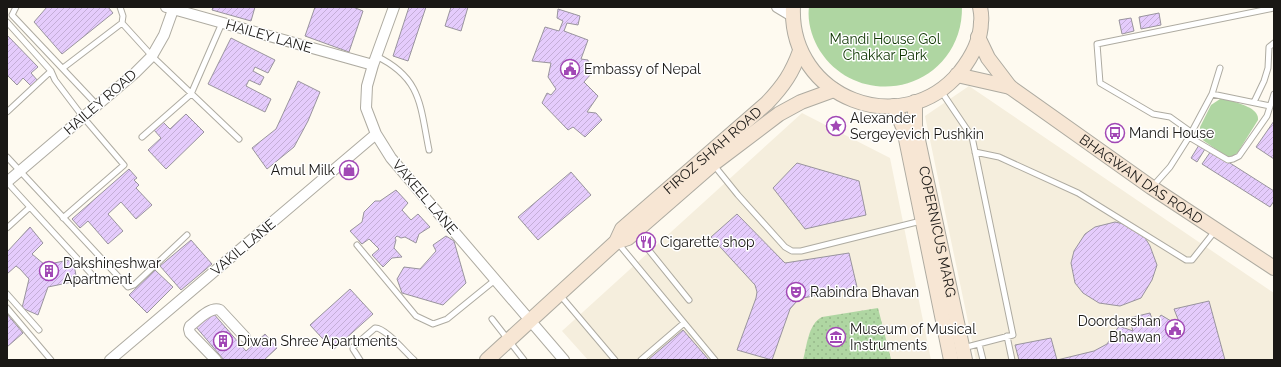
<svg xmlns="http://www.w3.org/2000/svg" width="1281" height="367" font-family="Raleway,sans-serif">
<defs>
<pattern id="garden-dots" width="8" height="8" patternUnits="userSpaceOnUse"><rect width="8" height="8" fill="#afd6a2"/><path d="M2 2h.1M6 6h.1" fill="none" stroke="#96b78b" stroke-width="1.8" stroke-linecap="round"/></pattern>
<pattern id="building-hatch" width="6" height="6" patternUnits="userSpaceOnUse"><rect width="6" height="6" fill="#e5ccfc"/><path d="M-1 1l2-2M0 6l6-6M5 7l2-2" fill="none" stroke="#c4aed7"/></pattern>
</defs>
<rect width="100%" height="100%" fill="#fefaf0"/>
<path fill="#f5eedd" d="M969 86 1274 293V360H976L925 116Z
M802 113 890 158 931 360H588L562 331Z"/>
<path fill="#afd6a2" d="M809 7H962C962 16 961 25 958 34 937 96 855 105 820 51 812 38 807 22 809 7Z
M1220 99C1228 99 1252 106 1256 113 1258 116 1258 117 1258 120L1238 152 1234 157 1226 156 1204 141 1201 138 1200 127 1211 105Z"/>
<path fill="url(#garden-dots)" d="M878 308 891 359 803 360C807 346 808 324 822 317Z"/>
<path fill="url(#building-hatch)" stroke="#99949d" d="M47 7H108L113 13 62 54 34 22Z
M213 7H255L251 21 212 10Z
M315 7H353L363 11 349 52 305 36Z
M409 7H426L408 61 393 56Z
M451 7H468L461 31 445 26Z
M558 9 580 16 578 25 567 23 564 31 588 40 581 59 588 60 591 74 584 82 598 96 587 112 596 113 602 120 585 137 573 127 568 130 542 103 547 93 551 95 556 89 548 77 551 63 532 61 545 27 559 31 563 21 557 18Z
M1159 13 1161 25 1141 29 1139 17Z
M1131 18 1134 31 1122 34 1119 20Z
M7 35 38 67 31 73 38 81 32 87 23 78 17 85 7 75Z
M231 38 275 60 268 73 255 67 253 71 264 77 260 85 249 80 246 86 271 99 265 112 208 84Z
M298 81 320 92 308 121 294 147 267 169 252 148 276 129Z
M186 114 204 132 166 169 148 150 161 138 154 130 163 122 170 129Z
M1274 121V159L1256 147Z
M1199 145 1205 149 1197 162 1191 158Z
M1211 151 1274 191V201L1270 207 1202 164Z
M797 163 859 181 866 215 805 229 773 188Z
M129 169 137 178 134 180 139 185 136 188 152 205 136 219 121 202 108 214 123 231 108 244 88 221 80 228 72 219Z
M571 172 591 195 538 240 518 217Z
M396 190 408 203 402 210 411 220 418 214 430 227 419 234 416 243 405 237 401 238 397 236 395 238 396 240 394 248 402 257 392 258 383 267 372 255 379 249 369 239 362 244 350 231 362 222 364 212 375 201H380Z
M737 214 785 263 849 253 857 287 803 298 797 301 790 309 772 360 737 350 756 298 757 292 755 285 711 237Z
M1115 222 1128 225 1144 236 1150 246 1157 265 1152 280 1141 298 1120 306 1099 303 1083 293 1075 283 1071 263 1074 251 1085 234 1095 227Z
M30 227 43 243 32 254 45 265 73 259 77 281 48 287 38 315 22 308 29 279 20 269 16 266 7 274V252Z
M446 236 454 241 466 283 443 305 402 293 397 279 404 267 420 269 436 251 433 245Z
M191 240 212 264 181 290 160 266Z
M155 270 173 287 147 313 129 295Z
M350 289 373 314 333 350 310 325Z
M1209 301 1225 360H1019L1015 345 1051 338 1057 360 1094 351 1107 344 1119 326 1133 331 1129 318 1150 313 1154 325 1161 315 1181 327 1174 309Z
M213 313 246 351 265 334 277 348 264 360H224L196 327Z
M7 314 23 333 7 347Z
M683 330 709 360H648Z"/>
<g fill="none" stroke-linecap="round" stroke-linejoin="round">
<g stroke="#aeaba1" stroke-width="7">
<path id="lane" d="M16 7 12 15 97 105
M120 7 123 16 122 23 152 56 239 139
M7 22 51 71 55 80 83 117 124 165 63 218
M376 56C422 78 420 106 429 150
M63 68 122 23
M941 91 972 137 1013 335 963 348
M1212 94 1270 106
M1254 102 1264 81 1268 68 1269 47 1274 43
M7 112 51 71
M1191 132 1170 117 1153 114 1100 83 1097 44 1274 8
M142 137 191 94 222 23
M1189 137 1228 160 1233 159 1239 156 1267 116 1274 94
M975 152 999 157 1078 193 1186 260H1192L1215 231
M7 157 128 287 134 285 187 235
M713 164 738 195 785 247 792 251H801L921 221
M7 182 96 279
M1153 186 1170 167 1189 137 1212 94 1220 68
M7 228 30 207
M635 233 689 300
M617 242 715 360
M357 245 416 316 433 324 447 319 495 280
M7 294 39 330
M560 295 615 360
M7 308 51 360
M492 319 524 360
M1007 336 1012 360
M979 344 983 360
M360 360 353 349V347L375 328C385 327 406 353 414 360
M641 360 684 323"/>
</g>
<g stroke="#aeaba1" stroke-width="12">
<path id="street" d="M166 7 373 65
M394 7 373 65 367 86 366 108 376 134 391 158 564 360
M777 7 792 16
M7 182 135 73 152 56 164 35 174 7
M110 360 376 134
M216 360 190 333 189 329 190 326C198 320 210 306 220 310L245 337"/>
</g>
<g stroke="#aeaba1" stroke-width="16">
<g id="secondary">
<path d="M793 7C789 98 902 142 960 72 971 58 981 40 981 22 982 17 981 12 980 7"/>
<path id="s1" d="M978 37 988 58 1010 87 1151 187 1274 268"/>
<path d="M957 75 1010 87"/>
<path id="s2" d="M915 102V126L965 360"/>
<path d="M894 106 904 129 951 360"/>
<path d="M616 242 628 238 713 164 779 114 801 102 834 90"/>
<path id="s3" d="M487 360 616 242 622 229 767 103C784 85 792 73 800 51"/>
</g>
</g>
<use href="#lane" stroke="#fff" stroke-width="5"/>
<use href="#street" stroke="#fff" stroke-width="10"/>
<use href="#secondary" stroke="#f7e6d4" stroke-width="14"/>
</g>
<defs>
<g id="civic-ring" transform="scale(1)"><circle r="9.5" fill="#fff" stroke="#a148b5" stroke-width="1.5"/><path d="M-.6-6.5H3V-4.5H.6V-3L4-1V1h2V6H-6V1h2V-1L-.6-3ZM-1.2 2.5V6h2.4V2.5Z" fill="#a148b5"/></g>
<g id="sight-ring" transform="scale(1)"><circle r="9.5" fill="#fff" stroke="#a148b5" stroke-width="1.5"/><path d="M0-6L1.8-2.2L6-1.7L2.9 1.2L3.7 5.4L0 3.3L-3.7 5.4L-2.9 1.2L-6-1.7L-1.8-2.2Z" fill="#a148b5"/></g>
<g id="bus-ring" transform="scale(1)"><circle r="9.5" fill="#fff" stroke="#a148b5" stroke-width="1.5"/><path d="M-5-6H5V4H4V6H2V4H-2V6H-4V4H-5ZM-3.5-4V0h7V-4ZM-3.5 1.2v1.5H-2V1.2ZM2 1.2v1.5H3.5V1.2Z" fill="#a148b5"/></g>
<g id="shop-ring" transform="scale(1)"><circle r="9.5" fill="#fff" stroke="#a148b5" stroke-width="1.5"/><path d="M-5-2.5h2.3a2.7 3.5 0 0 1 5.4 0H5L5.5 6h-11ZM-1.5-2.5h3a1.5 2.3 0 0 0-3 0Z" fill="#a148b5"/></g>
<g id="restaurant-ring" transform="scale(1)"><circle r="9.5" fill="#fff" stroke="#a148b5" stroke-width="1.5"/><path d="M-5-6h1v4h1v-4h1v4h1v-4h1v5L-1.5 .5V6h-2V.5L-5-1ZM5-6V6H3V1.5H1.5Q1.5-4 5-6Z" fill="#a148b5"/></g>
<g id="building-ring" transform="scale(1)"><circle r="9.5" fill="#fff" stroke="#a148b5" stroke-width="1.5"/><path d="M-4-6H4V6H1V3H-1V6H-4ZM-2.5-4.3h1.7v1.8h-1.7ZM.8-4.3h1.7v1.8H.8ZM-2.5-1h1.7V.8h-1.7ZM.8-1h1.7V.8H.8Z" fill="#a148b5"/></g>
<g id="theatre-ring" transform="scale(1)"><circle r="9.5" fill="#fff" stroke="#a148b5" stroke-width="1.5"/><path d="M-5-5.5Q0-4 5-5.5V0Q5 5 0 6Q-5 5-5 0ZM-3.3-2.5H-1v1.5H-3.3ZM1-2.5H3.3v1.5H1ZM-2.8 1Q0 5.5 2.8 1Z" fill="#a148b5"/></g>
<g id="museum-ring" transform="scale(1)"><circle r="9.5" fill="#fff" stroke="#a148b5" stroke-width="1.5"/><path d="M0-6L6-3V-2H-6V-3ZM-5-1h2V3h-2ZM-1-1h2V3h-2ZM3-1h2V3H3ZM-6 4H6V6H-6Z" fill="#a148b5"/></g>
</defs>
<g fill-rule="evenodd">
<use href="#civic-ring" x="570" y="69"/>
<use href="#sight-ring" x="836" y="126"/>
<use href="#bus-ring" x="1115" y="133"/>
<use href="#shop-ring" x="349" y="170"/>
<use href="#restaurant-ring" x="646" y="242"/>
<use href="#building-ring" x="49" y="271"/>
<use href="#theatre-ring" x="796" y="292"/>
<use href="#civic-ring" x="1175" y="329"/>
<use href="#museum-ring" x="836" y="337"/>
<use href="#building-ring" x="223" y="341"/>
</g>
<g text-anchor="middle" dominant-baseline="central" stroke-width="3" stroke-linejoin="round" paint-order="stroke">
<g font-size="14" fill="#1a1815" stroke="#fff">
<text transform="translate(269 36) rotate(16)">HAILEY LANE</text>
<text transform="translate(100 102) rotate(-41)">HAILEY ROAD</text>
<text stroke="none"><textPath href="#s3" startOffset="309">FIROZ SHAH ROAD</textPath></text>
<text stroke="none"><textPath href="#s1" startOffset="220">BHAGWAN DAS ROAD</textPath></text>
<text transform="translate(425 197) rotate(50)">VAKEEL LANE</text>
<text stroke="none"><textPath href="#s2" startOffset="132">COPERNICUS MARG</textPath></text>
<text transform="translate(243 247) rotate(-40)">VAKIL LANE</text>
</g>
<g font-size="14" fill="#0e3500" stroke="#fff">
<text x="885" y="39">Mandi House Gol<tspan x="885" dy="16">Chakkar Park</tspan></text>
</g>
<g font-size="14" fill="#1a1815" stroke="#fff" text-anchor="start">
<text x="584" y="69">Embassy of Nepal</text>
<text x="850" y="118">Alexander<tspan x="850" dy="16">Sergeyevich Pushkin</tspan></text>
<text x="1129" y="133">Mandi House</text>
<text x="335" y="170" text-anchor="end">Amul Milk</text>
<text x="660" y="242">Cigarette shop</text>
<text x="63" y="263">Dakshineshwar<tspan x="63" dy="16">Apartment</tspan></text>
<text x="810" y="292">Rabindra Bhavan</text>
<text x="1161" y="321" text-anchor="end">Doordarshan<tspan x="1161" dy="16">Bhawan</tspan></text>
<text x="850" y="329">Museum of Musical<tspan x="850" dy="16">Instruments</tspan></text>
<text x="237" y="341">Diwan Shree Apartments</text>
</g>
</g>
<rect width="1281" height="367" fill="none" stroke="#1a1815" stroke-width="16"/>
</svg>
